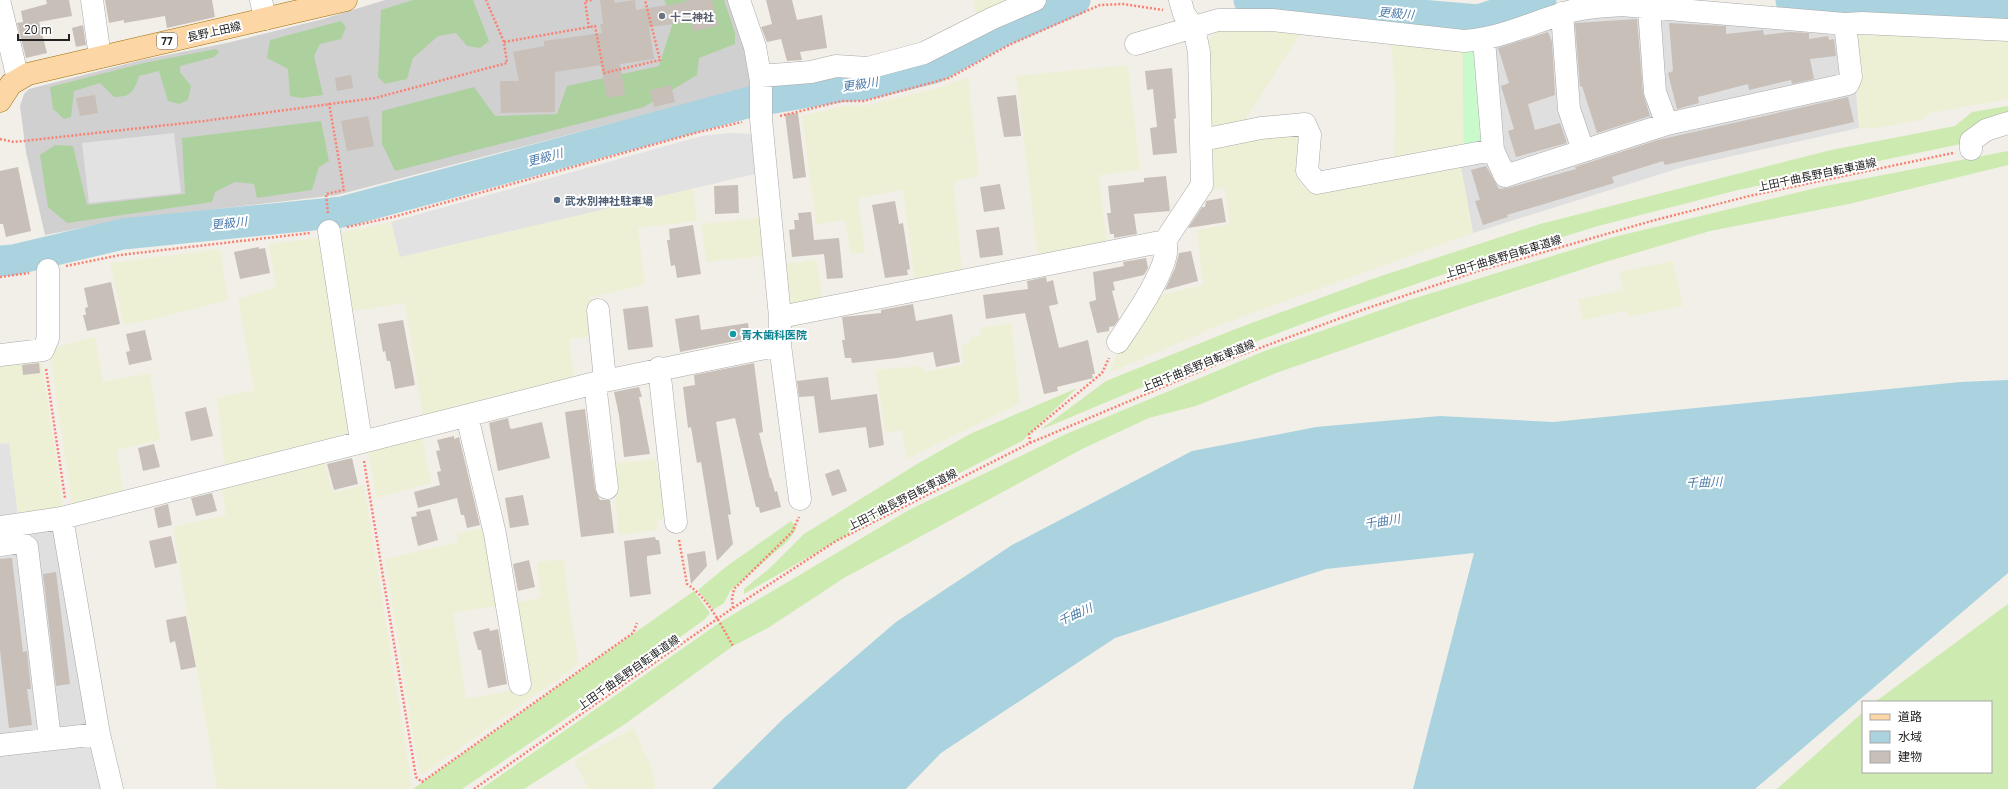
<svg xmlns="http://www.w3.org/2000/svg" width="2008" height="789" font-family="'Open Sans','Noto Sans JP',sans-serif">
<rect width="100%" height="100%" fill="#f2efe9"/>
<path fill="#e0dfdf" d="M1614 14 1796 26 1840 37 1856 90 1859 128 1683 167 1473 233 1460 162 1463 47 1549 24Z
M52 529 57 532 101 789H0V536Z"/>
<path fill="#d0d0d0" d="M385 0H731L745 42 751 87 337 195 123 220 45 235 26 152 20 106 24 94 29 89 142 60 227 43 323 19Z"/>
<path fill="#eef0d5" d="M973 0H1007L976 14Z
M1218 31H1302L1242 125 1214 131 1208 126 1205 43Z
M1858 31 2008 36V99L1930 113 1922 120 1872 129 1859 128 1853 35Z
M1391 41 1463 47 1464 148 1394 162 1395 90Z
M1128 65 1140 170 1099 175 1107 244 1038 257 1016 76Z
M968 77 979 176 954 182 962 272 915 282 903 190 858 198 865 253 851 254 845 220 816 224 802 116 842 106 867 105 934 89Z
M1295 133 1301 138 1297 176 1300 184 1311 193H1319L1460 162 1473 233 1225 323 1111 372 1110 370 1120 349 1153 297 1203 285 1197 230 1230 224 1225 188 1211 189V151L1215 145Z
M693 188 697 221 638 228 645 285 590 297 595 336 569 339 574 379 423 418 405 303 347 312 335 234 391 222 400 257Z
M759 218 763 256 706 262 701 224Z
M323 237 353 432 225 466 217 398 254 390 238 299 276 287 269 244Z
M220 249 228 300 151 320 124 325 110 263Z
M817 260 822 299 791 305 784 298 780 264Z
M1673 261 1683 306 1629 317 1627 311 1582 320 1578 299 1623 290 1619 272Z
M1011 323 1020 403 907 459 902 430 885 433 876 370 922 366 923 372 963 365 961 345 970 343 969 338 981 335 980 328Z
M95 337 103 382 150 373 160 440 117 450 123 492 72 505 49 349Z
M41 357 63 507 18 516 9 443 0 444V361Z
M422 436 431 483 376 498 368 449Z
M655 459 658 474 664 479 666 518 657 520 658 530 619 535 611 464Z
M324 460 333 493 364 485 412 786 408 789H217L173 527 226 515 221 486Z
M486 527 496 606 453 613 466 699 525 688 513 603 541 598 537 562 564 559 568 599 579 664 422 775 420 772 416 753 385 559 458 542 456 534Z
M634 728 652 769 655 789H588L574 760Z"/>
<path fill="#cdebb0" d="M2008 106V120L1961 144 1738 190 1598 226 1459 269 1318 318 1195 365 1040 430 1106 381 1238 328 1378 277 1540 224 1831 150 1955 126 1972 112Z
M2008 151V165L1849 204 1710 231 1602 263 1466 307 1276 373 1196 406 1149 418 1082 449 844 578 768 628 733 646 625 724 524 789H481L722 621 909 510 1066 434 1267 350 1409 300 1614 237 1820 187Z
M1077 388 1022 441 911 498 744 594V589L771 567 804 534 917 464 970 434Z
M791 521 797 528 788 541 730 591 724 603 713 610 698 590 727 566Z
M694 591 710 613 704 620 558 724 462 789H413Z
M2008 604V789H1777L1863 712V772H1991V702H1875Z"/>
<path fill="#add19e" d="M413 0H473L489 41 480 48 467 46 456 33 438 36 413 58 407 79 385 84 378 77 381 10Z
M664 0H724L735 33V44L699 58 697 75 644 107 395 171 382 144V111L474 87 495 116 557 114 567 86 659 66 674 19Z
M341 21 346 27 341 39 320 44 314 56 323 95 301 98 290 96 288 69 267 58 270 40Z
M216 49 219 52 214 57 180 66V72L191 86 188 100 179 104 168 101 159 71 139 76C134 91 132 97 114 97L100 83 74 91 71 117 64 119 53 109 50 87 144 63Z
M321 121 329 161 319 167 312 190 257 198 254 184 235 182 215 192 212 202 67 223 48 207 40 155 55 145 73 146 87 205 185 194 182 138Z"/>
<path fill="#c8facc" d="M1463 47 1474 48 1486 142 1464 148Z"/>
<path fill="#e2e2e2" d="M174 133 181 193 89 203 82 143Z
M730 133 753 134 755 174 400 257 391 222 702 136Z
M9 443 18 516 0 518V444Z
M93 745 101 789H0V754Z"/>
<path fill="#aad3df" d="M2008 380V573L1755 789H1413L1474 553 1326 569 1115 638 941 753 906 789H712L784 718 896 622 1012 545 1192 451 1316 427 1440 416 1553 422 1960 382Z"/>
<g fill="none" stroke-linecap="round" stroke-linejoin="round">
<path stroke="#aad3df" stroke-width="31" d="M1249 0 1478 20 1541 0
M1791 0 1971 12 2008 13
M0 261 13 260 123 234 342 212 750 102 838 87 863 85 934 68 1002 31 1075 0"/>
</g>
<path fill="#c7bfb8" d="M46 0H69L72 16 39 22 47 53 26 58 17 23 23 22 21 11 47 4Z
M105 0H212L215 17 167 28 165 16 124 23V20L109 23Z
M600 0H614L615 3 635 0 636 10 686 2V0H712L718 26 693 31 691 22 649 27 654 59 620 64 625 95 607 98 601 65 555 72V112L501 113 500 81H519L513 52 544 46V41L602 33 600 24H603Z
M766 0H792L797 20 822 15 827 48 800 52 802 60 787 61 781 39 767 42 761 27 772 24Z
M1637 19 1643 93 1650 116 1597 133 1582 86 1580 87 1575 23Z
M1669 23 1726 26V34L1763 30 1764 35 1789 32 1809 33V39L1828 36 1829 40 1834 39 1836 56 1810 59 1814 79 1792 84 1791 80 1749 90 1748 84 1698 97 1699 103 1677 109 1668 73 1673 71Z
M83 25 86 45 76 47 72 28Z
M1548 32 1552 42 1555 95 1528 104 1535 130 1560 123 1567 143 1516 157 1508 131 1514 129 1501 86 1509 83 1498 48Z
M1172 68 1176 118 1174 119 1177 153 1153 155 1150 128 1157 127 1153 89 1147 90 1145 71Z
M351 75 353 88 337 91 335 78Z
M671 85 675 102 654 107 650 90Z
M95 95 98 113 80 116 76 98Z
M1016 95 1021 136 1004 137 997 97Z
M1848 97 1854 122 1665 165 1663 161 1612 177 1614 183 1507 215 1508 217 1483 225 1475 201 1480 200 1471 170 1486 166 1499 189 1508 188 1576 169 1575 167 1658 140Z
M798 113 806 177 793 179 785 114Z
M368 116 374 146 347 151 341 121Z
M18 167 31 231 6 237 3 224H0V171Z
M1166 176 1170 211 1134 214 1137 234 1114 238V234H1110L1107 213H1111L1108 186 1144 182V178Z
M1000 184 1005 209 984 212 980 187Z
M738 185 739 213 715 214 714 186Z
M1222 198 1226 222 1188 228 1202 207H1205L1206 201Z
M895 201 899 224 903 223 910 269 907 270 908 275 885 278 872 205Z
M811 212 814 240 839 238 843 278 827 279 824 254 792 257 789 230 795 229 794 220H799L798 213Z
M693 225 701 274 677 278 675 265 671 266 667 240H670L669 229Z
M999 227 1003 255 980 258 976 230Z
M259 247V249L265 248 270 273 240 279 234 252Z
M1191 251 1198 281 1165 290 1175 268 1179 253Z
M1146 258 1148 268 1144 275 1113 282 1115 290 1112 291 1119 319 1114 326 1109 327V331L1097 333 1089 302 1096 300 1093 272 1124 266 1123 262Z
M1046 277 1047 282 1053 280 1058 304 1049 306 1059 348 1088 340 1095 374H1092L1093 378 1057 387 1058 391 1044 394 1025 313 986 319 983 295 1028 289 1027 281Z
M111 282 120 324 87 331 83 315H86L85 308 88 307 84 288Z
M913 304 916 321 952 314 960 362 936 367 933 352 897 358 852 363 851 358H845L842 340H845L842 317 881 313V310Z
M648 306 653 347 628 350 623 309Z
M699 315 701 330 748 323 750 338 680 352 675 319Z
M403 320 415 385 395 389 390 361H387L385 351 383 352 378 324Z
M145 330 152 360 129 365 126 352 130 351 126 334Z
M39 363 40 373 23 375 22 365Z
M754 363 763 432 759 433 770 478H771L775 492 777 491 781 507 760 513 759 507H756L735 418 716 422 731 514 728 515 733 544 717 561 701 462 697 463 691 427 688 428 683 387 695 385 694 375Z
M828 377 831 400 877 394 884 445 869 448 866 427 819 433 814 396 799 397 797 381Z
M639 387 642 397H639L650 454 624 457 619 415 614 392Z
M206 407 213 436 191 441 185 412Z
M585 409 595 489 600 500H610L614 533 581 537 565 412Z
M508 418 510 428 512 429 542 422 550 458 498 471 489 423Z
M454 436V439L459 437 480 525 467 528 464 515H461L457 498 418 508 414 492 440 485 437 472 441 471 436 451 440 450 437 440Z
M154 444 160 467 143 471 138 448Z
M352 458 358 484 334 490 327 464Z
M839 469 847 491 832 496 825 474Z
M212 493 217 511 196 516 191 498Z
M523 495 529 525 510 528 505 498Z
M168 504 172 525 158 528 154 508Z
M430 509 438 540 418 546 411 517 417 516 416 512Z
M171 536 177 563 155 568 149 541Z
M655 537 656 540H659L661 554 647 556V561L651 594 630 597 624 541Z
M705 551 707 566 691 584 687 554Z
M12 558 23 652 27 651 31 689H27L32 725 9 728 0 650V559Z
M529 560 535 587 518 591 513 564Z
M56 572 70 684 56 686 43 574Z
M186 616 196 667 181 670 175 641 170 643 166 620Z
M489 628 490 631 498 629 507 684 488 688 481 650H478L473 632Z"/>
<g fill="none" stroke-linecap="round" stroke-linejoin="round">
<g stroke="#a9a9a9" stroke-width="23">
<path id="minor" d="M92 0 100 57
M261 0 265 19
M0 4 18 79
M1649 8 1655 92 1667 124
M1562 13 1569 109 1583 150
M1484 40 1493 150 1505 176 1667 124 1848 84 1851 77 1845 24
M1136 44 1218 20H1272L1464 41C1498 39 1529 24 1561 14 1581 7 1601 7 1621 5L1845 24 1862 23 2008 30
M760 76 811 72 836 66 868 68 924 53 993 18 1035 0
M1202 140 1261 128 1305 124 1310 135 1307 171 1317 183 1493 150
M1971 149V141L1986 130 2008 123
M329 231 361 441
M598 310 605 380
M780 317 1165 241 1202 185 1199 52 1194 28 1184 14 1180 0
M1118 342C1132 321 1162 278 1166 253 1167 250 1166 245 1165 241
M780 345 800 499
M0 355 43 350 48 338V270
M659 368 676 522
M595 383 607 488
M467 416 495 534 520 684
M62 518 99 734 112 789
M0 527 62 518 595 383 780 345V317L761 119V81L755 47 739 0
M0 545 20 542 27 547 50 739
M0 745 99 734"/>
</g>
<g stroke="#a06b00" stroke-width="23">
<path id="major" d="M0 101 11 84 28 74 346 0"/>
</g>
<path stroke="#fa8072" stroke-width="2.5" stroke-dasharray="2 2" stroke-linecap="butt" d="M589 28 585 1 592 0
M504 42 595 26 604 73 660 60 645 0
M780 116 842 101H864L949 78 1009 45 1100 5 1123 4 1163 10
M0 139 14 142 204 121 375 98 507 63 504 42 486 0
M328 213 326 194 344 190 329 103
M347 227 393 217 695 133 742 122
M66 266 120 255 310 233
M0 277 29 273
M46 369 65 498
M1030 443 1029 434 1102 373 1109 358
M364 461 416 777 422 782 633 633 637 623
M679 540 687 584C708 598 721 625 733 646
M733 608 732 599 734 589 792 532 799 517
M474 789 730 610 836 541 1030 443 1222 362 1365 309 1478 271 1648 222 1749 196 1953 153"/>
<use href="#minor" stroke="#fff" stroke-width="22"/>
<use href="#major" stroke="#fcd6a4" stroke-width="22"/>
</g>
<circle fill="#6b7280" stroke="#fff" stroke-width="1.5" cx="662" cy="16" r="4"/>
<circle fill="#5c6f8a" stroke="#fff" stroke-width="1.5" cx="557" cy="200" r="4"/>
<circle fill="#0f9aa8" stroke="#fff" stroke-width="1.5" cx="733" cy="334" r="4"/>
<g text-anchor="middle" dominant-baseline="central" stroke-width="4" stroke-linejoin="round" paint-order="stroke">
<rect fill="#fff" stroke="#646464" stroke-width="1" x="157" y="33" width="20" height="16" rx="3"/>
<g font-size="10" font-weight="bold" fill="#222">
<text x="167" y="41">77</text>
</g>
<g font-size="11" font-weight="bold" fill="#5b616d" stroke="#fff" text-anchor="start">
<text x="670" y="16">十二神社</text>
</g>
<g font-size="11" fill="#222" stroke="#fff">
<text transform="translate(214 31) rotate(-13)">長野上田線</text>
<text transform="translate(1817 174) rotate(-12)">上田千曲長野自転車道線</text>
<text transform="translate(1503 256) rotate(-17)">上田千曲長野自転車道線</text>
<text transform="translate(1198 365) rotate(-22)">上田千曲長野自転車道線</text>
<text transform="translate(902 499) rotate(-27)">上田千曲長野自転車道線</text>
<text transform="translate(628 672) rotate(-35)">上田千曲長野自転車道線</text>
</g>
<g font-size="11" font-weight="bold" fill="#4e5e75" stroke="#fff" text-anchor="start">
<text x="565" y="200">武水別神社駐車場</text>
</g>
<g font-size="11" font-weight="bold" fill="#0d838f" stroke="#fff" text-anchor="start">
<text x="741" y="334">青木歯科医院</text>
</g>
<g font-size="12" font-style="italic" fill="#4a7aab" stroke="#fff">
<text transform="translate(1396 13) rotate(5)">更級川</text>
<text transform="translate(860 84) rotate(-8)">更級川</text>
<text transform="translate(545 157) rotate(-15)">更級川</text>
<text transform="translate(229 223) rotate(-6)">更級川</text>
<text transform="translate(1704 482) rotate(-2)">千曲川</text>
<text transform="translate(1382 521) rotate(-9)">千曲川</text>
<text transform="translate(1075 614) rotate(-24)">千曲川</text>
</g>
</g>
<rect x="1862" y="701" width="130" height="72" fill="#ffffff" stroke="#a7a7a7"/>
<rect x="1870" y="714" width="20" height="6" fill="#fcd6a4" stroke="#a7a7a7"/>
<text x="1898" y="721" font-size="12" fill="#222222">道路</text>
<rect x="1870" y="731" width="20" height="12" fill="#aad3df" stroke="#a7a7a7"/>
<text x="1898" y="741" font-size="12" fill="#222222">水域</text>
<rect x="1870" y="751" width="20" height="12" fill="#c7bfb8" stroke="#a7a7a7"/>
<text x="1898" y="761" font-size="12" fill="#222222">建物</text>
<path d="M18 34v6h51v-6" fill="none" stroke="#222222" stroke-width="2"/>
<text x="24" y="34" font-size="12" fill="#222222" stroke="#ffffff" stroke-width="3" paint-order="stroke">20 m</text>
</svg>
